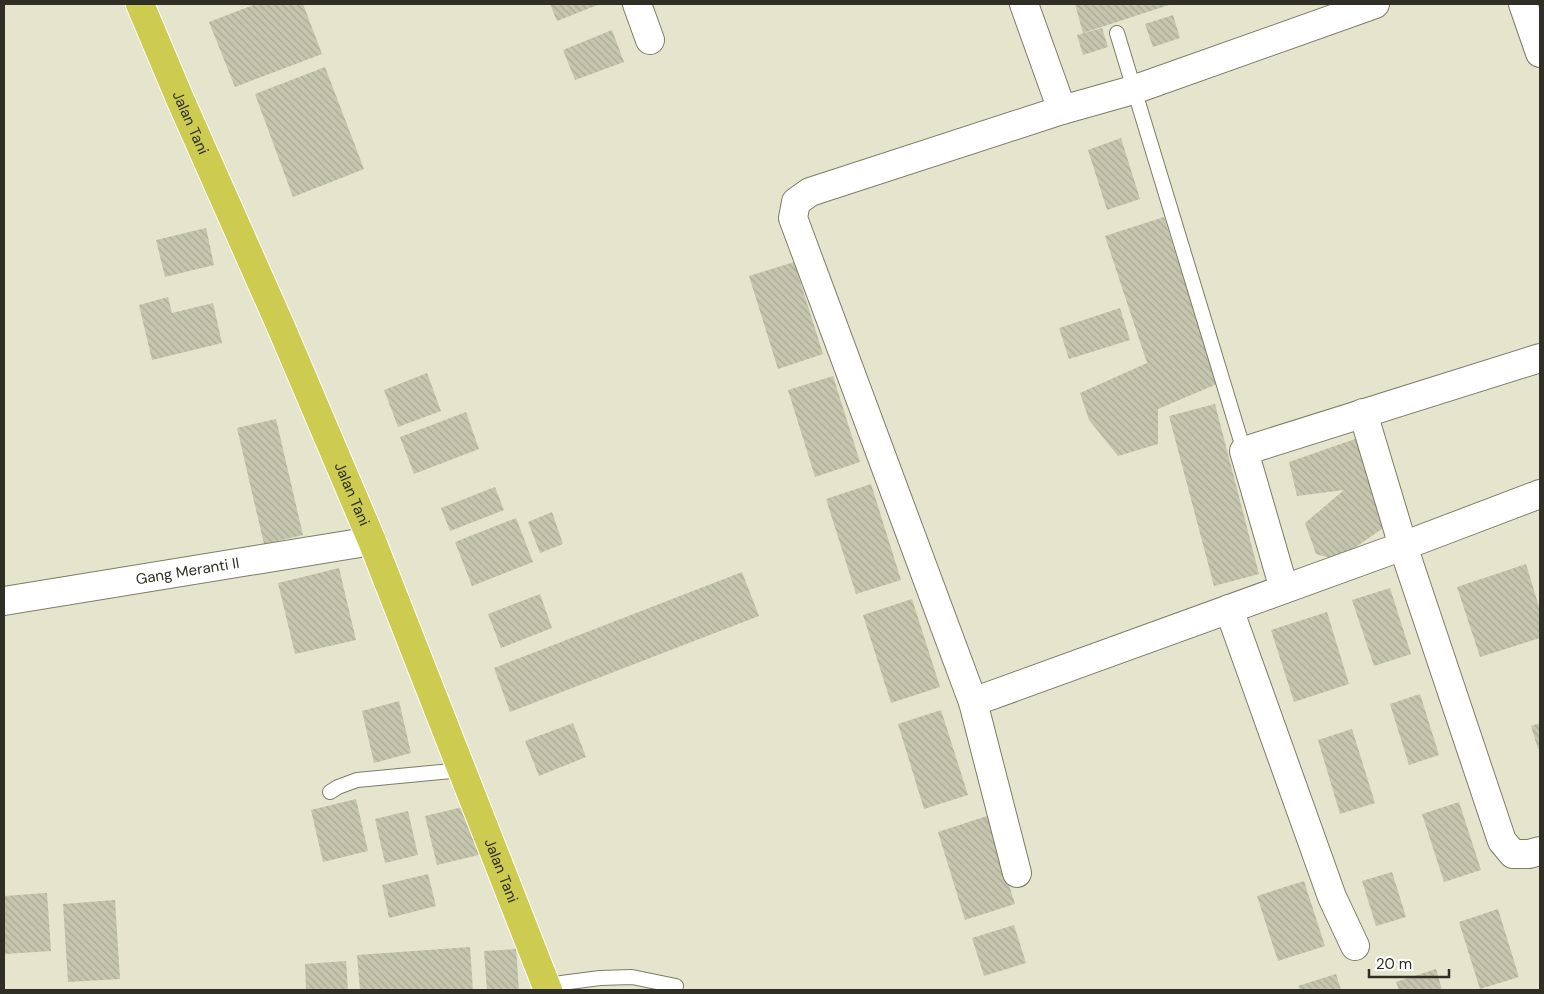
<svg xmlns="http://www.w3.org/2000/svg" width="1544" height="994" font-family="'DM Sans',sans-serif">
<defs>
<pattern id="building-back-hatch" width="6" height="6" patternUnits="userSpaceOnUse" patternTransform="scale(1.25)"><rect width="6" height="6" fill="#c5c6ae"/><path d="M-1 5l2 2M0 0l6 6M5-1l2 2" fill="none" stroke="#aaaa96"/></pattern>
</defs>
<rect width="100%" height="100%" fill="#e4e5cc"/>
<path fill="url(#building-back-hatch)" d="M256 4H303L322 54 235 87 209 22Z
M550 4H600L557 21Z
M1075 4H1172L1083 33Z
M1173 15 1180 38 1153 47 1145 24Z
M1102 28 1108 47 1083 55 1077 35Z
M612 30 624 62 575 80 563 50Z
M325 67 364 169 293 197 255 94Z
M1121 138 1140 199 1107 210 1088 150Z
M1164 217 1217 384 1158 409V444L1118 456 1089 420 1080 393 1147 363 1105 236Z
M206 228 214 265 165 277 156 240Z
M794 262 823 354 778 369 749 276Z
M168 297 172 313 213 303 222 343 152 360 139 305Z
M1120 308 1130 340 1069 359 1059 328Z
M427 373 441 411 398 427 384 390Z
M833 376 860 462 815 477 788 390Z
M1215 404 1259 574 1214 586 1169 416Z
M466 412 479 449 414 474 400 437Z
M276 419 303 535 264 544 237 428Z
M1358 438 1389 524 1337 560 1316 554 1305 523 1344 490 1297 496 1289 462Z
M871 484 901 580 856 594 826 499Z
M495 487 504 510 450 531 441 508Z
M552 512 563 544 540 553 528 522Z
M516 518 533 562 472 586 455 542Z
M1526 564 1540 610V638L1480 657 1457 587Z
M339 568 356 640 295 654 278 583Z
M742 572 759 616 510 712 494 668Z
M1390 588 1411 654 1374 666 1352 600Z
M540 594 552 628 501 648 488 614Z
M912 599 940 687 891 703 863 615Z
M1327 612 1349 684 1294 702 1271 630Z
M1420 694 1439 755 1409 765 1390 704Z
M399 701 411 753 374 763 362 711Z
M941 710 968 795 924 809 898 724Z
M573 723 586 757 539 776 525 741Z
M1540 723V748L1538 749 1531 726Z
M1352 729 1375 803 1340 814 1318 740Z
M356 799 368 851 323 862 311 810Z
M1459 802 1481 870 1444 882 1422 814Z
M467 806 479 855 437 865 425 816Z
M408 811 418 855 385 863 375 819Z
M987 816 1015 904 965 920 938 832Z
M1392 872 1406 917 1376 926 1362 881Z
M428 874 436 906 389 918 382 885Z
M1304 881 1325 946 1278 961 1257 896Z
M47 893 51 951 5 954 4 896Z
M115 900 120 979 68 982 63 904Z
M1498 909 1519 977 1480 989 1459 922Z
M1014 925 1026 963 984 976 972 938Z
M470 947 473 990H360L357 955Z
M516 949 519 990H487L484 951Z
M346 961 348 990H306L305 964Z
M1436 969 1442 990H1399L1396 982Z
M1336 974 1341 990H1300L1298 986Z"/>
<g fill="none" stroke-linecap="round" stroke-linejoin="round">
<g stroke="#7d7d67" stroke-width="16">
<path id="lane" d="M1117 33 1244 451
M330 792 338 787 357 780 462 770
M546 985 600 978 632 977 676 986"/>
</g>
<g stroke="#7d7d67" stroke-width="30">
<g id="street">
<path d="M637 4 650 40"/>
<path d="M1024 4 1062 110"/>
<path d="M1375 4 1133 90 1062 110 810 192 796 202 793 218 973 702 1403 546 1540 494"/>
<path d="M1363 413 1403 546 1502 841 1513 854H1529L1540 851"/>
<path d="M1284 589 1244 451 1540 358"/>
<path id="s1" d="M4 601 372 541"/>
<path d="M1229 609 1332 897 1355 946"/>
<path d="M973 702 1017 873"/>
</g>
</g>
<g stroke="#7d7d67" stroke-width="30">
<path id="secondary" d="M1523 4 1540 53"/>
</g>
<g stroke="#fff" stroke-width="30">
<g id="highway">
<path id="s2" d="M140 4 180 99 281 327 372 541 548 990"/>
</g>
</g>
<use href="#lane" stroke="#fff" stroke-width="14"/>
<use href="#street" stroke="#fff" stroke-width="28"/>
<use href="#secondary" stroke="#fff" stroke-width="28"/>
<use href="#highway" stroke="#cecb51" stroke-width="28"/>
</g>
<g text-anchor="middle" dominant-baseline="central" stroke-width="4" stroke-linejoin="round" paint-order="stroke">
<g font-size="15" fill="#2f2f25" stroke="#fff">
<text stroke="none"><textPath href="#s2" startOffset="129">Jalan Tani</textPath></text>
<text stroke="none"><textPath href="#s2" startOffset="534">Jalan Tani</textPath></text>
<text stroke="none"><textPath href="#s1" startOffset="186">Gang Meranti II</textPath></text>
<text stroke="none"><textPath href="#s2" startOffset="939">Jalan Tani</textPath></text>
</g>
</g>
<rect width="1544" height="994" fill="none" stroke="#2f2f25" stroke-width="10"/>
<path d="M1369 969v8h80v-8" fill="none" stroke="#2f2f25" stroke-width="2.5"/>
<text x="1376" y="969" font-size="15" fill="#2f2f25" stroke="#ffffff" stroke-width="4" paint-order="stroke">20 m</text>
</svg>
